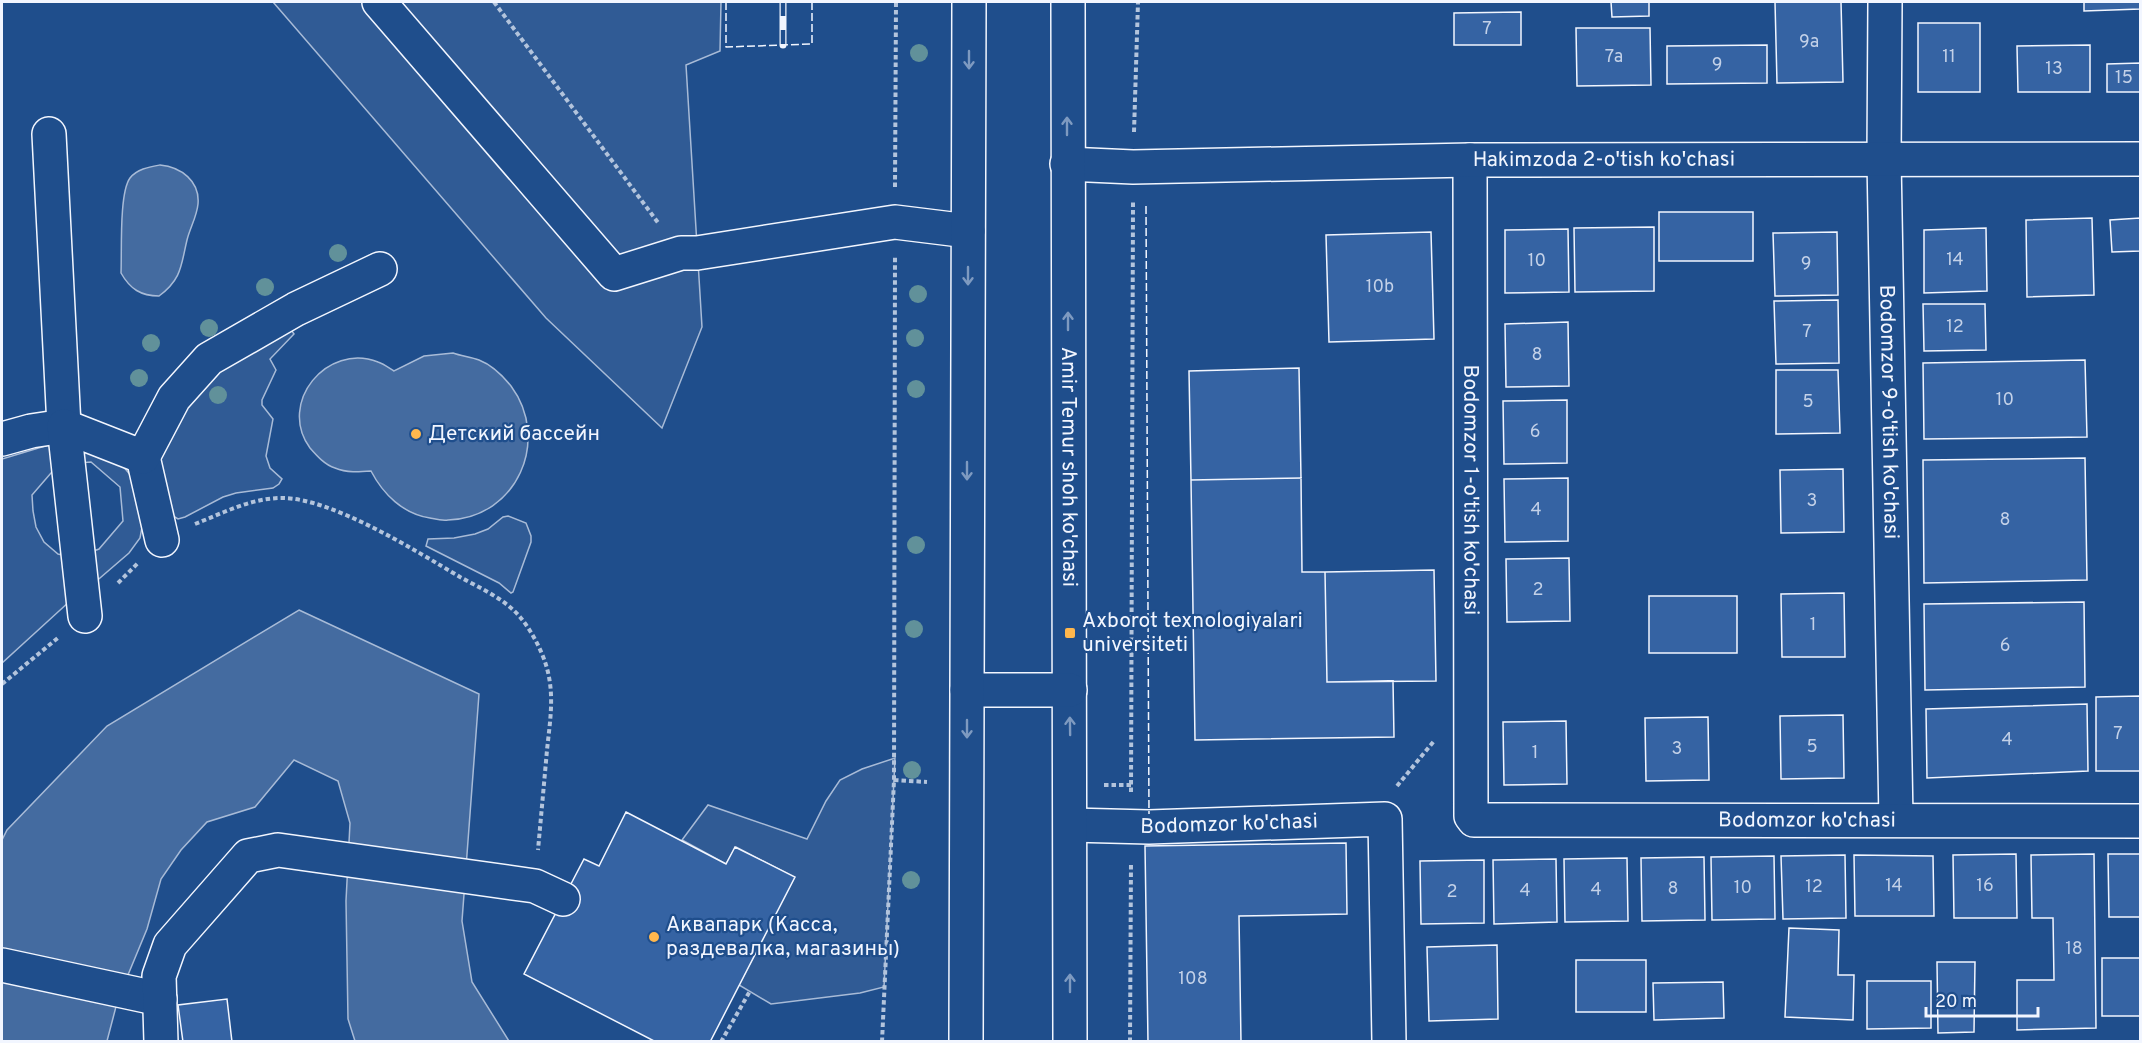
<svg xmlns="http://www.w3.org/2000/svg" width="2142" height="1043" font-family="Overpass,sans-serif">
<rect width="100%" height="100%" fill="#1f4e8c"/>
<path fill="#305b95" stroke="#a8bbd7" stroke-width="1.5" d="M273 2H721L720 51 686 65 702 327 662 428 546 318Z
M287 324 294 334 270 359 276 370 262 400V405L273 419 266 456 270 468 282 479 279 484 273 488 236 493 223 497 185 517 178 519 170 514 155 441 195 387Z
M55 443 60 465 51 473 32 495 33 511 36 527 44 542 58 554 67 556 70 601 2 663V459Z
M84 443 122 465 132 477 143 522 140 538 129 553 86 590 83 555 99 549 123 521 120 487 91 462 77 463Z
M508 516 526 523 531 536V542L513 592 511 593 499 583 426 546 428 539 454 538 475 534 488 529 503 517Z
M895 758 884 987 860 993 771 1004 739 985 794 877 736 847 726 864 682 840 708 805 807 839 826 801 840 780 862 769Z"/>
<path fill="#446ba0" stroke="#a8bbd7" stroke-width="1.5" d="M160 165C181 167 200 181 198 204 197 216 190 228 187 240 181 265 182 279 159 296 141 296 130 289 121 273 122 252 119 193 130 178 137 169 149 167 160 165Z
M453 353C461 356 471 357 479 360 492 365 503 376 511 386 551 440 517 518 448 520 442 521 435 519 430 518 403 514 383 494 371 471 359 472 347 473 335 468 325 465 317 456 310 448 277 403 327 342 378 362 384 364 389 368 394 371L424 356Z
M299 610 479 694 462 921 472 982 509 1041H355L348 1019 346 901 350 823 338 781 294 760 255 807 207 822 181 850 161 879 147 929 118 999 107 1041 2 1042V840L7 830 107 726Z"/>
<path fill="#3563a3" stroke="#f2f6ff" stroke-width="1.5" d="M1611 2H1649V16L1612 17Z
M1775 2H1841L1843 82 1777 83Z
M2084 2H2140V9L2084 11Z
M1521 12V45H1454V13Z
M1918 23H1980V92H1918Z
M1576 28H1650L1651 85 1577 86Z
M1767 45V83L1667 84V46Z
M2090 45V92H2018L2017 46Z
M2140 63V92H2107V64Z
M1659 212H1753V261H1659Z
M2092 218 2094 295 2027 297 2026 220Z
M2140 218V251L2112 252 2110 220Z
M1654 227V291L1575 292 1574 228Z
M1986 228 1987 291 1924 293V230Z
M1568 229 1569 292 1505 293V230Z
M1431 232 1434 339 1329 342 1326 235Z
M1837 232 1838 295 1775 296 1773 233Z
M1838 300 1839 363 1776 364 1774 301Z
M1923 304H1985L1986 350 1924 351Z
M1568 322 1569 386 1506 387 1505 324Z
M2085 360 2087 437 1924 439 1923 363Z
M1299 368 1301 478 1191 480 1189 371Z
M1776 370H1838L1840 433 1776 434Z
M1567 400V463L1504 464 1503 401Z
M2085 458 2087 580 1924 583 1923 460Z
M1843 469 1844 532 1781 533 1780 470Z
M1301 478 1302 572H1325L1327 682 1393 681 1394 737 1195 740 1191 480Z
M1568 478V541L1505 542 1504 479Z
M1569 558 1570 621 1507 622 1506 559Z
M1434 570 1436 681 1327 682 1325 572Z
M1844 593 1845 657H1782L1781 594Z
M1649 596H1737V653H1649Z
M2084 602 2085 687 1925 690 1924 604Z
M2140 696V771H2096V697Z
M2087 704 2088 771 1927 778 1926 709Z
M1843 715 1844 778 1781 779 1780 716Z
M1708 717 1709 780 1646 781 1645 718Z
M1566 721 1567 784 1504 785 1503 722Z
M626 812 726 864 735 847 795 877 710 1042H656L524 974 584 859 599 866Z
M1346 843 1347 914 1239 916 1241 1042H1148L1145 846Z
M2016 854 2017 918H1954L1953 855Z
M2094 854 2096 1028 2017 1030V980H2054L2053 918H2032L2031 855Z
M2108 854H2140V934V917H2109Z
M1845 855 1846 918 1783 919 1781 856Z
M1854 855 1933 856 1934 916H1855Z
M1774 856 1775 919 1712 920 1711 857Z
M1704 857 1705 920 1642 921 1641 858Z
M1627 858 1628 921 1565 922 1564 859Z
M1556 859 1557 922 1494 924 1493 860Z
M1484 860V923L1421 924 1420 861Z
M1789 928 1839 930 1838 975H1854L1853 1020 1785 1017Z
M1497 945 1498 1019 1429 1021 1427 947Z
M2102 958H2140V1016H2102Z
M1576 960H1646V1012H1576Z
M1937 962H1975L1974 1032 1938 1033Z
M1867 981H1931V1028L1867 1029Z
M1723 982 1724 1018 1654 1020 1653 983Z
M227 999 232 1042H183L178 1005Z"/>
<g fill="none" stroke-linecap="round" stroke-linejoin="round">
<g stroke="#f2f6ff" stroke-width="36">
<g id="minor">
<path d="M379 2 614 274 681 253H697L895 222 968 231"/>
<path id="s1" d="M1885 2 1884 159 1896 820"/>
<path id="s2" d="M1470 160 1471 816 1474 820 2140 821"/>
<path id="s3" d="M1067 164 1133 167 1470 160 2140 159"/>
<path d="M2 439 31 431 64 426 49 134"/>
<path d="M143 457 162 540"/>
<path d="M85 616 64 426 143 457 174 398 209 359 296 309 380 269"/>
<path id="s4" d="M1071 825 1149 827 1385 819 1389 1042"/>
<path d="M2 965 160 999"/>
<path d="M161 1042 159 976 170 945 248 856 278 850 535 886 563 899"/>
</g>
</g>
<g stroke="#f2f6ff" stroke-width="36">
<g id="major">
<path id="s5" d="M1068 2C1066 348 1072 695 1070 1042"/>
<path d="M967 690H1070"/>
<path d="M966 1042 969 2"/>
</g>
</g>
<path stroke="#b3c4dc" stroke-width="4" stroke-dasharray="4.5 3" stroke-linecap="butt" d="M494 2 659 224
M1134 132 1138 2
M895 187 896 2
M195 524C223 513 251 498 282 498 332 498 416 551 460 577 480 588 505 599 520 617 531 630 541 649 546 665 555 694 550 721 547 750 544 784 541 817 538 850
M118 583 138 563
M2 684 59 637
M894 780 927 782
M1104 785H1131
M1397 786 1434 741
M1131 792 1133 202
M721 1042 750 991
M882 1042 894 780 895 257
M1130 1042 1131 862"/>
<use href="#minor" stroke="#1f4e8c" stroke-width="33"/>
<use href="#major" stroke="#1f4e8c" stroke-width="33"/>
<g stroke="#f2f6ff" stroke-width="7">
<path id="rail" d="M783 2V45"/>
</g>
<use href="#rail" stroke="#1f4e8c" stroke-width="4.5" stroke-dasharray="14" stroke-linecap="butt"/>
<path stroke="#f2f6ff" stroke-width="1.5" stroke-dasharray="8 3" stroke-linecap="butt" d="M726 2V47L812 44V2
M1146 206 1149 814"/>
</g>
<g fill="#61919a">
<circle cx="919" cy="53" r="9"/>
<circle cx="338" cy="253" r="9"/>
<circle cx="265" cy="287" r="9"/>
<circle cx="918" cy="294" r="9"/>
<circle cx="209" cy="328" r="9"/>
<circle cx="915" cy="338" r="9"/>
<circle cx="151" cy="343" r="9"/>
<circle cx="139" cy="378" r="9"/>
<circle cx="916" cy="389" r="9"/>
<circle cx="218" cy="395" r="9"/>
<circle cx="916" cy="545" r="9"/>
<circle cx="914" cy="629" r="9"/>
<circle cx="912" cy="770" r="9"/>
<circle cx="911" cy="880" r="9"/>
</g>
<defs><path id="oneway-shaft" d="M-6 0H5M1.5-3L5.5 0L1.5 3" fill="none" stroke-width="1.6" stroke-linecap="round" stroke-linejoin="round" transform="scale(1.5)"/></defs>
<g stroke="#7e9ac0">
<use href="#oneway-shaft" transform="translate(969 60) rotate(90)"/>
<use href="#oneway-shaft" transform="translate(1067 126) rotate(-90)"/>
<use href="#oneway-shaft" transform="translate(968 276) rotate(90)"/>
<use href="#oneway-shaft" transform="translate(1068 321) rotate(-90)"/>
<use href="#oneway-shaft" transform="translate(967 471) rotate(90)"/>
<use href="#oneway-shaft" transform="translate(1070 726) rotate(-91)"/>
<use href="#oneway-shaft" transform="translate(967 729) rotate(90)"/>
<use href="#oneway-shaft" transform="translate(1070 983) rotate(-90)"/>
</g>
<g fill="#ffb74d" stroke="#1f4e8c" stroke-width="2">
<circle cx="416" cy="434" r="6"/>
<rect x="1064" y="627" width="12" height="12" rx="3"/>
<circle cx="654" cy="937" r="6"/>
</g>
<g text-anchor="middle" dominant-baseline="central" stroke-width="4.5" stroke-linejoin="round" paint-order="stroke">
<g font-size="18" fill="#c3d1e8">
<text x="1487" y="29">7</text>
<text x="1809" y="42">9a</text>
<text x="1614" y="57">7a</text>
<text x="1949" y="57">11</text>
<text x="1717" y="65">9</text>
<text x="2054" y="69">13</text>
<text x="2124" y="78">15</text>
<text x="1955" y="260">14</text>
<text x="1537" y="261">10</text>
<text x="1806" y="264">9</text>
<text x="1380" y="287">10b</text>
<text x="1955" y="327">12</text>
<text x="1807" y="332">7</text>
<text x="1537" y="355">8</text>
<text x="2005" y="400">10</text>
<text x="1808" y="402">5</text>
<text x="1535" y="432">6</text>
<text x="1812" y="501">3</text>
<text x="1536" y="510">4</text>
<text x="2005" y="520">8</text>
<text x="1538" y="590">2</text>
<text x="1813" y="625">1</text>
<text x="2005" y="646">6</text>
<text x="2118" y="734">7</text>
<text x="2007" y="740">4</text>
<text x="1812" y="747">5</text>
<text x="1677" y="749">3</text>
<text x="1535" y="753">1</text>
<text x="1894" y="886">14</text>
<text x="1985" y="886">16</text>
<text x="1814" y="887">12</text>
<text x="1743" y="888">10</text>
<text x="1673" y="889">8</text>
<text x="1596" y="890">4</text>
<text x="1525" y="891">4</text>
<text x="1452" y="892">2</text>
<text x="2074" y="949">18</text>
<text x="1193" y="979">108</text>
</g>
<g font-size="21" fill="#f2f6ff" stroke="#1f4e8c">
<text stroke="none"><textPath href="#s3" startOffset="537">Hakimzoda 2-o'tish ko'chasi</textPath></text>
<text stroke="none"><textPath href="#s1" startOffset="410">Bodomzor 9-o'tish ko'chasi</textPath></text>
<text stroke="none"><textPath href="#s5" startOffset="465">Amir Temur shoh ko'chasi</textPath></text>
<text stroke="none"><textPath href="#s2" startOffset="330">Bodomzor 1-o'tish ko'chasi</textPath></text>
<text stroke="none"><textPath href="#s2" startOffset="994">Bodomzor ko'chasi</textPath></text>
<text stroke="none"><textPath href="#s4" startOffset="158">Bodomzor ko'chasi</textPath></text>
</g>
<g font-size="21" fill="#f2f6ff" stroke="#1f4e8c" text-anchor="start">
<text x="428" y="434">Детский бассейн</text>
<text x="1082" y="621">Axborot texnologiyalari<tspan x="1082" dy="24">universiteti</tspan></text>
<text x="666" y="925">Аквапарк (Касса,<tspan x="666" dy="24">раздевалка, магазины)</tspan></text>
</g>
</g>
<rect width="2142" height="1043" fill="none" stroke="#f2f6ff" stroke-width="6"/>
<path d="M1926 1007v9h112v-9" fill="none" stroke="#f2f6ff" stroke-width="3"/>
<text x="1935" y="1007" font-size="18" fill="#f2f6ff" stroke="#1f4e8c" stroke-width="4.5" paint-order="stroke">20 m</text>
</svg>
